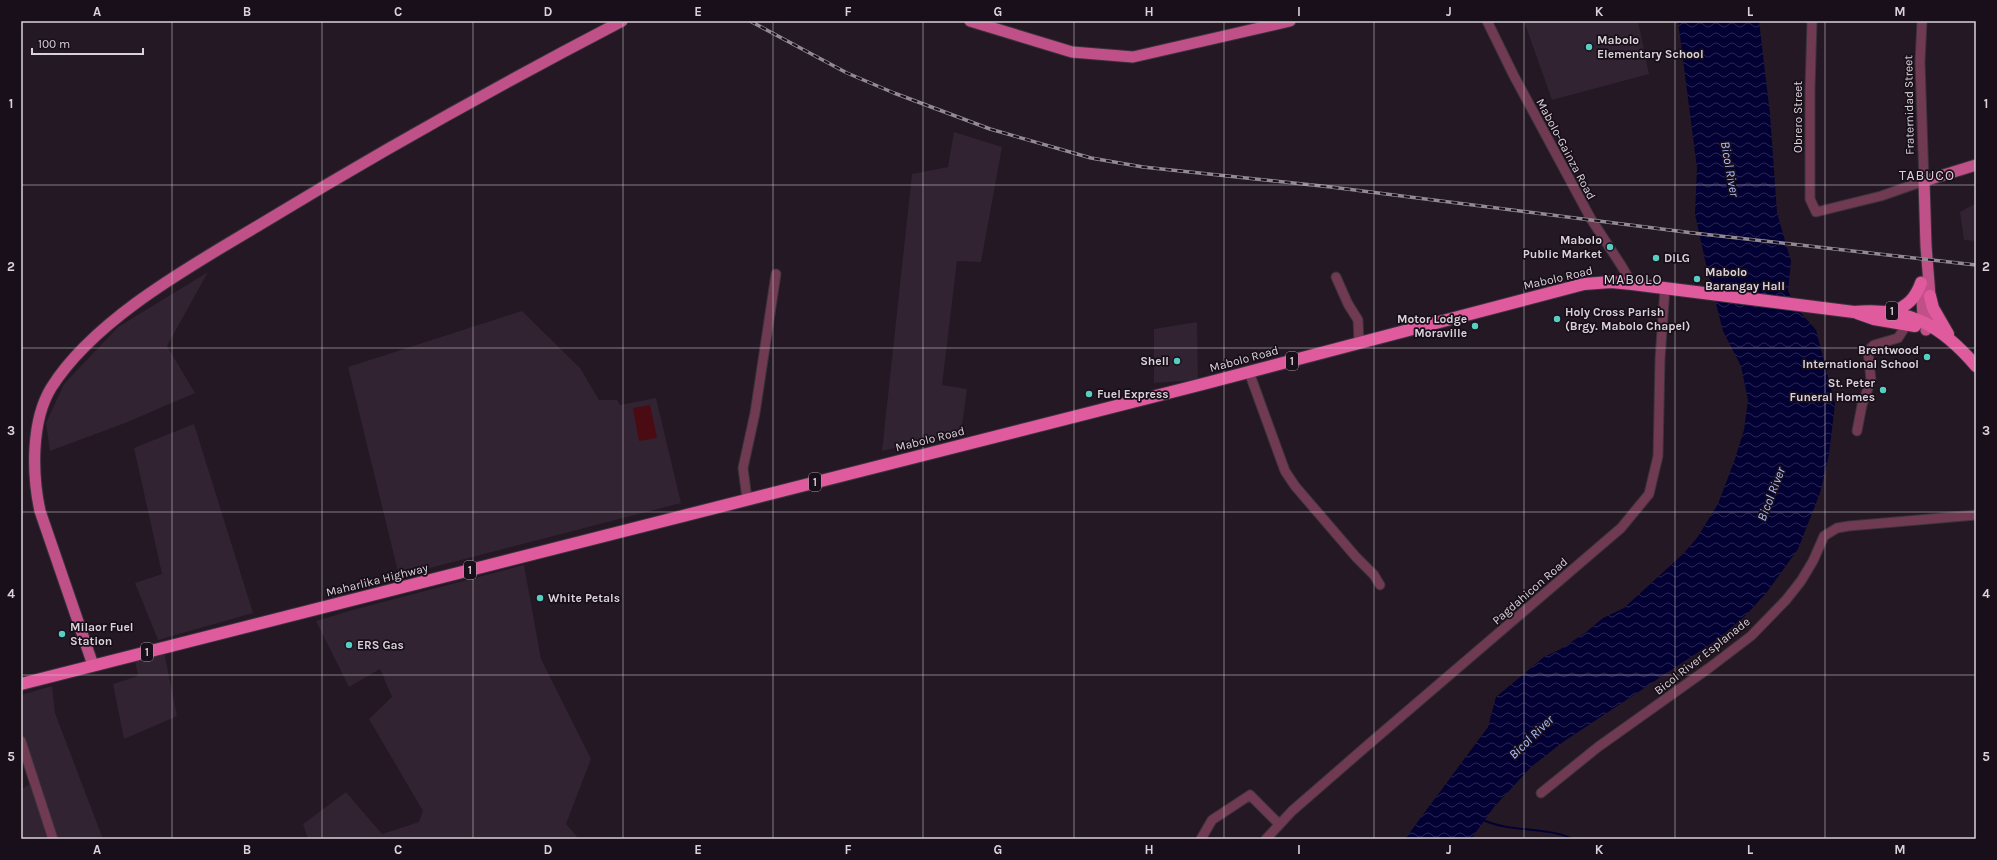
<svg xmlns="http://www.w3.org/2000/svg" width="1997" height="860" font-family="Karla,sans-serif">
<defs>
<pattern id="water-waves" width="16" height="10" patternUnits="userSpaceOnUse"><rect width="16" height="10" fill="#030134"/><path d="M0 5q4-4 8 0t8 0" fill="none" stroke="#272551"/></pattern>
</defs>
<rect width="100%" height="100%" fill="#231823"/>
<path fill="#312332" d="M1524 21H1638L1649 74 1552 100Z
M954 132 1002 147 981 262 957 261 942 385 967 389 961 433 882 451 912 174 948 167Z
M1976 203V241L1964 240 1960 212Z
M208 272 167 346 195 393 125 423 50 451 46 423 64 384 118 327Z
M522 311 580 368 599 400H617L620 405 656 398 681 503 399 576 348 367Z
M1197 322 1198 380 1154 383V329Z
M194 424 253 613 158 640 135 583 162 574 134 448Z
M524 565 541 659 591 759 566 824 579 839H308L303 824 346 792 382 834 419 822 423 811 369 719 392 697 380 669 349 687 316 621 356 609Z
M164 652 177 716 124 739 113 684 138 676 135 660Z
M52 686 55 713 103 839H21V789L31 784 21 750V695Z"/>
<path fill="#4b0b13" d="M650 405 657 438 639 441 633 408Z"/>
<path fill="url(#water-waves)" d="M1678 21H1759L1770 114 1777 213 1791 261 1788 291 1801 313 1816 330 1835 404 1829 454 1820 493 1798 549 1767 592 1745 616 1718 639 1563 742 1531 767 1494 807 1471 839H1405L1488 727 1496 697 1544 657 1559 650 1585 633 1603 618 1624 608 1682 555 1697 538 1718 504 1735 459 1744 430 1748 400 1741 366 1723 331 1705 260 1695 214 1697 168Z"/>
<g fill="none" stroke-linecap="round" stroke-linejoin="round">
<path stroke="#030134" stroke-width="2" d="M1483 820C1512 833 1545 826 1573 839"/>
<g stroke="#3c323c" stroke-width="11">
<path id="minor" d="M1487 21 1514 76 1591 219 1621 265 1632 284
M1812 21 1810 89V199L1816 212 1881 196 1924 181 1920 62 1922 21
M1336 277 1348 304 1358 320 1359 343
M1249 372 1285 471 1295 486 1356 557 1374 575 1380 585
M1857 431 1862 405 1871 380 1868 351 1874 345 1898 338 1907 324
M747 499 743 468 755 413 776 274
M21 741 53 839
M1541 793 1598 747 1709 668 1751 636 1786 600 1801 581 1813 561 1824 536 1837 528 1849 526 1976 515
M1201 839 1212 820 1250 795 1279 824
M1266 839 1292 811 1369 744 1621 528 1649 494 1658 456 1660 359 1665 288"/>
</g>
<g stroke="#3c323c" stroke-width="13">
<path id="major" d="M970 21 1072 52 1133 57 1290 21
M1921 282 1923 317
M1926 330 1930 296 1926 246 1924 181 1976 165
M93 665 40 511C32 474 31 421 51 388 96 316 200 261 271 218 386 148 503 83 622 21"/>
</g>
<g stroke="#3c323c" stroke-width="14">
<path id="highway" d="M1930 296 1933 308 1948 334
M1893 312C1908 305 1915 299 1921 283
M1857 313 1874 319 1915 326
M21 684 1203 384 1584 284 1611 282 1632 284 1854 312C1909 307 1941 325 1976 366"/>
</g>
<use href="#minor" stroke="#6f3a52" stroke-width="9"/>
<use href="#major" stroke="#c05188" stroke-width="11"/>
<use href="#highway" stroke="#e05a9e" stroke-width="12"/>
<g stroke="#928a92" stroke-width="3.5">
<path id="rail" d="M750 21 847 73 894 93 990 129 1091 158 1143 167 1331 187 1693 233 1976 265"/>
</g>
<use href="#rail" stroke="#190f1a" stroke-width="2" stroke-dasharray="6" stroke-linecap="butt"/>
</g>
<path fill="none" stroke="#d9d2d9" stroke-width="1" stroke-opacity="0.55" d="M172 21V839M322 21V839M473 21V839M623 21V839M773 21V839M923 21V839M1074 21V839M1224 21V839M1374 21V839M1524 21V839M1675 21V839M1825 21V839M21 185H1976M21 348H1976M21 512H1976M21 675H1976"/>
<g fill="#57cec1" stroke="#190f1a" stroke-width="1.5">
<circle cx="1589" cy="47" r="4"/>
<circle cx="1610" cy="247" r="4"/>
<circle cx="1656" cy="258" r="4"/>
<circle cx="1697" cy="279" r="4"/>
<circle cx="1557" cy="319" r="4"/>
<circle cx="1475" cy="326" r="4"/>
<circle cx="1927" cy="357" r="4"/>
<circle cx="1177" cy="361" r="4"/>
<circle cx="1883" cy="390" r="4"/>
<circle cx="1089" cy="394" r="4"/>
<circle cx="540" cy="598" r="4"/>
<circle cx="62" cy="634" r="4"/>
<circle cx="349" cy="645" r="4"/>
</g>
<g text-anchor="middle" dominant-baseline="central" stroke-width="3.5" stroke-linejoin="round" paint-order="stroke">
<g fill="#190f1a" stroke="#9f98a0" stroke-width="1">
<rect x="1886" y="302" width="12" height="18" rx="3"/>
<rect x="1286" y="352" width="12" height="18" rx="3"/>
<rect x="809" y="473" width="12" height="18" rx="3"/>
<rect x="464" y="561" width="12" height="18" rx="3"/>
<rect x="141" y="643" width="12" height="18" rx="3"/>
</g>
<g font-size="11" font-weight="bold" fill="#d9d2d9">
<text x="1892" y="311">1</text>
<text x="1292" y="361">1</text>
<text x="815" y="482">1</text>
<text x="470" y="570">1</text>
<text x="147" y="652">1</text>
</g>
<g font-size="12" font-weight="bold" fill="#d9d2d9" stroke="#190f1a" text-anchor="start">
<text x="1597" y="40">Mabolo<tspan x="1597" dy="14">Elementary School</tspan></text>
<text x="1602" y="240" text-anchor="end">Mabolo<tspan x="1602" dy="14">Public Market</tspan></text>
<text x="1664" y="258">DILG</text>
<text x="1705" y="272">Mabolo<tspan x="1705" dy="14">Barangay Hall</tspan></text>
<text x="1565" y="312">Holy Cross Parish<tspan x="1565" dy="14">(Brgy. Mabolo Chapel)</tspan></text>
<text x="1467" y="319" text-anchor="end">Motor Lodge<tspan x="1467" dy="14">Moraville</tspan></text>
<text x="1919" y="350" text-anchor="end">Brentwood<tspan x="1919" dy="14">International School</tspan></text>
<text x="1169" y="361" text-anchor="end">Shell</text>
<text x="1875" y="383" text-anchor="end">St. Peter<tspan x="1875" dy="14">Funeral Homes</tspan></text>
<text x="1097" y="394">Fuel Express</text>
<text x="548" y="598">White Petals</text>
<text x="70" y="627">Milaor Fuel<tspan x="70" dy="14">Station</tspan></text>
<text x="357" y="645">ERS Gas</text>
</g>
<g font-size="12" fill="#d9d2d9" stroke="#190f1a">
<text transform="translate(1909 105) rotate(-91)">Fraternidad Street</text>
<text transform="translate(1798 117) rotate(-90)">Obrero Street</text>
<text transform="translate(1566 149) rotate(62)">Mabolo-Gainza Road</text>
<text transform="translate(1558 278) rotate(-13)">Mabolo Road</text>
<text transform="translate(1244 359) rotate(-15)">Mabolo Road</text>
<text transform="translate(930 439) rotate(-14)">Mabolo Road</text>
<text transform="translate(377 580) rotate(-14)">Maharlika Highway</text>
<text transform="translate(1530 591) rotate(-41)">Pagdahicon Road</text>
<text transform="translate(1702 656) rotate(-38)">Bicol River Esplanade</text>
</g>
<g font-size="13" font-style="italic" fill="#aac0fe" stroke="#190f1a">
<text transform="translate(1730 169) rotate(80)">Bicol River</text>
<text transform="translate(1771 494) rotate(-69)">Bicol River</text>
<text transform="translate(1531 737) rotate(-44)">Bicol River</text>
</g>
<g font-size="14" letter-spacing="1" fill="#d9d2d9" stroke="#190f1a">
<text x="1927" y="175">TABUCO</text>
<text x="1633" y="279">MABOLO</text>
</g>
</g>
<rect width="1997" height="860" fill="none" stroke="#190f1a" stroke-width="44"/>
<path d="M32 48v6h111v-6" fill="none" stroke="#d9d2d9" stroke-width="2"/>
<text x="38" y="48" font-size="12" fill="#d9d2d9" stroke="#190f1a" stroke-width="3" paint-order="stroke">100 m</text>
<rect x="22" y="22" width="1953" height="816" fill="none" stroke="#d9d2d9" stroke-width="1.5"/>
<g font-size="13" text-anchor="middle" font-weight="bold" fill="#d9d2d9">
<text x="97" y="16">A</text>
<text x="247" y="16">B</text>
<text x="398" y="16">C</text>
<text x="548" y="16">D</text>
<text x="698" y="16">E</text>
<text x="848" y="16">F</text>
<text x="998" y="16">G</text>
<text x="1149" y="16">H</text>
<text x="1299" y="16">I</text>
<text x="1449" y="16">J</text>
<text x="1599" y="16">K</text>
<text x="1750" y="16">L</text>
<text x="1900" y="16">M</text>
<text x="11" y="108">1</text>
<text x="1986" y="108">1</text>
<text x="11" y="271">2</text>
<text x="1986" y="271">2</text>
<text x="11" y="435">3</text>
<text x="1986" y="435">3</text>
<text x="11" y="598">4</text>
<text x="1986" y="598">4</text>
<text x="11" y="761">5</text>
<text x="1986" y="761">5</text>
<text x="97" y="854">A</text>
<text x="247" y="854">B</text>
<text x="398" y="854">C</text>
<text x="548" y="854">D</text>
<text x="698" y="854">E</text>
<text x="848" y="854">F</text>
<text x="998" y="854">G</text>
<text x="1149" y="854">H</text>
<text x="1299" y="854">I</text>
<text x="1449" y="854">J</text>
<text x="1599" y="854">K</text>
<text x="1750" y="854">L</text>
<text x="1900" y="854">M</text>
</g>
</svg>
